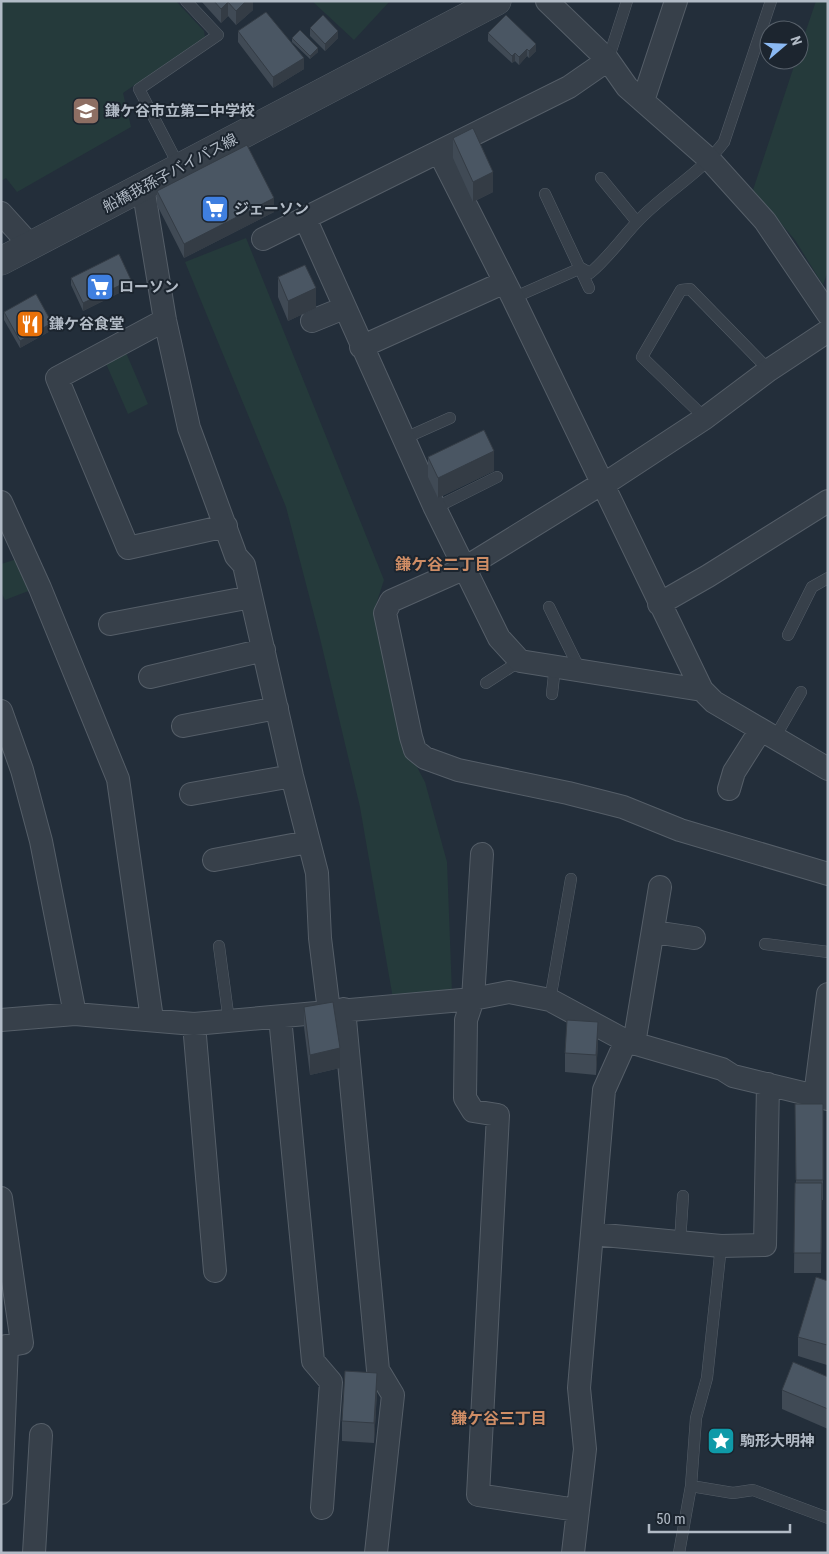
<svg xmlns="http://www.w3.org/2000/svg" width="829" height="1554" font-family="'Roboto Condensed','Noto Sans JP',sans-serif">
<rect width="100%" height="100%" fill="#232e3a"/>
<path fill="#253a3b" d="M1 1H176L204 31 205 37 123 93 131 127 17 192 6 178 1 181Z
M312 1H390L354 40Z
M816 1H828V271L823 285 795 240 753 190 796 60H799V51Z
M246 238 384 580 374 611 402 739 425 782 447 862 452 993 393 999 360 807 319 634 286 507 185 262Z
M124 348 148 404 128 414 104 359Z
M17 559 31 590 5 600 1 592V564Z"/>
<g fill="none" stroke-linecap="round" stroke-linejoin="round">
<g stroke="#555e68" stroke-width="12">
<path id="service" d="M608 60 627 1
M180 168 139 89 218 35 186 1
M601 178 637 222
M545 194 589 288
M513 298 581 268 590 273C608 258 621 239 637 222 664 193 700 174 724 142L771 1
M705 418 642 357 681 290 690 289 769 370
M403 439 450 418
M435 508 497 477
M549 607 580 670
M788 635 812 587 828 578
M486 683 520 661
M552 694 555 666
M774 739 801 692
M765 944 828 952
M219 946 229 1021
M550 1000 571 879
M680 1242 683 1196
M691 1486 733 1493 753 1490 828 1518
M679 1553 691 1486 696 1418 707 1378 721 1246"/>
</g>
<g stroke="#555e68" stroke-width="24">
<path id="minor" d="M547 1 608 60 627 87 710 160 765 221 828 314
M643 101 676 1
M439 152 513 298 702 690
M143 187 165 320 189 428 236 556 244 565 292 776 317 873 320 938 329 1011
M1 213 31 246
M305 218 435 508 499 638 520 661 702 690 714 702 828 769
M263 239 569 87 608 60
M165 320 57 378 128 548 226 526
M312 321 344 308
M828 331 769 370 705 418 609 481 601 484 463 569 391 601 385 613 411 737 415 750 425 758 458 770 568 793 623 807 680 830 828 874
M361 347 505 282
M1 502 40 588 118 779 152 1019
M659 604 708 576 828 501
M110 624 251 597
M150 677 264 650
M1 711 22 770 41 841 75 1014
M183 726 277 708
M729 789 734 772 760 731
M191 794 292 776
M482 854 473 999 466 1020 465 1098 473 1111 498 1115 478 1495 577 1510
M214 860 308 842
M654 932 694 938
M344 1009 378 1370 393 1395 376 1553
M280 1017 313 1361 331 1382 322 1508
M1 1020 75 1014 194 1024 473 999 509 992 550 1000 626 1041 722 1069 733 1076 828 1099
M194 1024 215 1271
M634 1044 660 887
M815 1096 828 994
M1 1198 22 1343 1 1347
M593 1234 721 1246 765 1245 768 1084
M1 1493 7 1346
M34 1553 41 1435
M573 1553 585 1449 579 1388 604 1090 626 1041"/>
</g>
<g stroke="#555e68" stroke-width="29">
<path id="tertiary" d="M1 261 497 1"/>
</g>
<use href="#service" stroke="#37404a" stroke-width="11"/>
<use href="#minor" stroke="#37404a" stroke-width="22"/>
<use href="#tertiary" stroke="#37404a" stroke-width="28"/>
</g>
<path fill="#404a55" d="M201 1H253V10L236 25 228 16 221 23Z
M310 28 338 38 325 51 310 36Z
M238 31 304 69 273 88 238 42Z
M488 33 536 51 529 58 527 56 519 65 515 61 512 63 488 41Z
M292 38 318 52 310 59 292 42Z
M453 138 493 192 473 202 453 158Z
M157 191 274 212 184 258 157 205Z
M278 277 316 308 288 321 278 297Z
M71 278 131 287 83 311 71 285Z
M4 312 52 330 20 348 4 320Z
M428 457 494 471 438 498 428 477Z
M304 1007 340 1068 310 1075 304 1027Z
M598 1042 596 1075 565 1072V1053Z
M795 1104H823V1200H822L821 1273H794L795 1183H796Z
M828 1281V1363L827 1365 798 1356V1337Z
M828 1377V1429L782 1409V1390Z
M377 1392 374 1443 342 1441V1421Z"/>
<path fill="#343c45" d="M246 1H253V10L236 25V11Z
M228 2V16L221 23V9Z
M338 31V38L325 51V44Z
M536 44V51L529 58V51Z
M318 48V52L310 59V56Z
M527 49V56L519 65V57Z
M515 53V61L512 63V56Z
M304 58V69L273 88V77Z
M493 172V192L473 202V182Z
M274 198V212L184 258V244Z
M131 280V287L83 311V303Z
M316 288V308L288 321V301Z
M52 323V330L20 348V341Z
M494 451V471L438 498V478Z
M598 1022V1042L596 1075V1055Z
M340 1048V1068L310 1075V1055Z
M828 1343V1363L827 1365V1345Z
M377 1373V1392L374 1443V1423Z"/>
<path fill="#4a5663" stroke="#343c45" d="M214 1H246L236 11 228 2 221 9Z
M266 12 304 58 273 77 238 31Z
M323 15 338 31 325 44 310 28Z
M506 15 536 44 529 51 527 49 519 57 515 53 512 56 488 33Z
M300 30 318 48 310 56 292 38Z
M473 128 493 172 473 182 453 138Z
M247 145 274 198 184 244 157 191Z
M119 254 131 280 83 303 71 278Z
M305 265 316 288 288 301 278 277Z
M36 294 52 323 20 341 4 312Z
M484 430 494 451 438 478 428 457Z
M333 1002 340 1048 310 1055 304 1007Z
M567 1020 598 1022 596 1055 565 1053Z
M795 1104H823V1180H796Z
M795 1183H822L821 1253H794Z
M816 1277 828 1281 827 1345 798 1337Z
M793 1362 828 1377V1409L782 1390Z
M345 1371 377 1373 374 1423 342 1421Z"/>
<defs>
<g id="school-square" transform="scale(1.4375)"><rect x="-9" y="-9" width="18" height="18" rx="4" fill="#8d6e63" stroke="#1c252f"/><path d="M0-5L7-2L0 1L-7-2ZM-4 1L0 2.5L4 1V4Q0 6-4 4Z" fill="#fff"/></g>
<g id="supermarket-square" transform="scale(1.4375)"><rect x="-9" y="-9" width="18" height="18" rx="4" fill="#3f7fe0" stroke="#1c252f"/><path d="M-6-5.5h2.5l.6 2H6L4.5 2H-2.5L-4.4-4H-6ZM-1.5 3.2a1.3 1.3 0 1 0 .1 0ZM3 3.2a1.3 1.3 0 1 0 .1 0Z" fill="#fff"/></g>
<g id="restaurant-square" transform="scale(1.4375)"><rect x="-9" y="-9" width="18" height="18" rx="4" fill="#e8710a" stroke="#1c252f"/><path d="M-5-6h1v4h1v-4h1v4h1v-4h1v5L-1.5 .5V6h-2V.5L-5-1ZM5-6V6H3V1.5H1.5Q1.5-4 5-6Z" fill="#fff"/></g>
<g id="sight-square" transform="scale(1.4375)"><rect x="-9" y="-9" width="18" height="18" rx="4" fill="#0f9aa8" stroke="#1c252f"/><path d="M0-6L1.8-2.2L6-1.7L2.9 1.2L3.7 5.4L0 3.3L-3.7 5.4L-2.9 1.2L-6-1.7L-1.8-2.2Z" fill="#fff"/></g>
</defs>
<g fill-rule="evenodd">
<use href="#school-square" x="86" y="111"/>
<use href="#supermarket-square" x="215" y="209"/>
<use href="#supermarket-square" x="100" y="287"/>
<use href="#restaurant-square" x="30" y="324"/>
<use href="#sight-square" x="721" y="1441"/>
</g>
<g text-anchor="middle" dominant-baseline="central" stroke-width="4" stroke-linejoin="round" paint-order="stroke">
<g font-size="15" font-weight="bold" fill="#b2bbc6" stroke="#1c252f" text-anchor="start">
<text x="105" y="111">鎌ケ谷市立第二中学校</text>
<text x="234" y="209">ジェーソン</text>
<text x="119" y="287">ローソン</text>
<text x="49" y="324">鎌ケ谷食堂</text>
<text x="740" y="1441">駒形大明神</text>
</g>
<g font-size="15" fill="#b2bbc6" stroke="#1c252f">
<text transform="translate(170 173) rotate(-28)">船橋我孫子バイパス線</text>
</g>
<g font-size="16" font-weight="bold" fill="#cf8d65" stroke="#1c252f">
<text x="443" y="564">鎌ケ谷二丁目</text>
<text x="499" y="1418">鎌ケ谷三丁目</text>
</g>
</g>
<rect width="829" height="1554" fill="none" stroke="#b2bbc6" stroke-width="5"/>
<g transform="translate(784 45) rotate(71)"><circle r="24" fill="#1c252f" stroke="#58616b"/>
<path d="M0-4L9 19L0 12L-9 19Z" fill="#8bb9f3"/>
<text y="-8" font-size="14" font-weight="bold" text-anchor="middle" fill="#b2bbc6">N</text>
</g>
<path d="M649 1524v8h141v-8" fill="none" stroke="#b2bbc6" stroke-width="2.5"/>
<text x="656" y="1524" font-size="15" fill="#b2bbc6" stroke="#1c252f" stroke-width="4" paint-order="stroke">50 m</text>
</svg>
